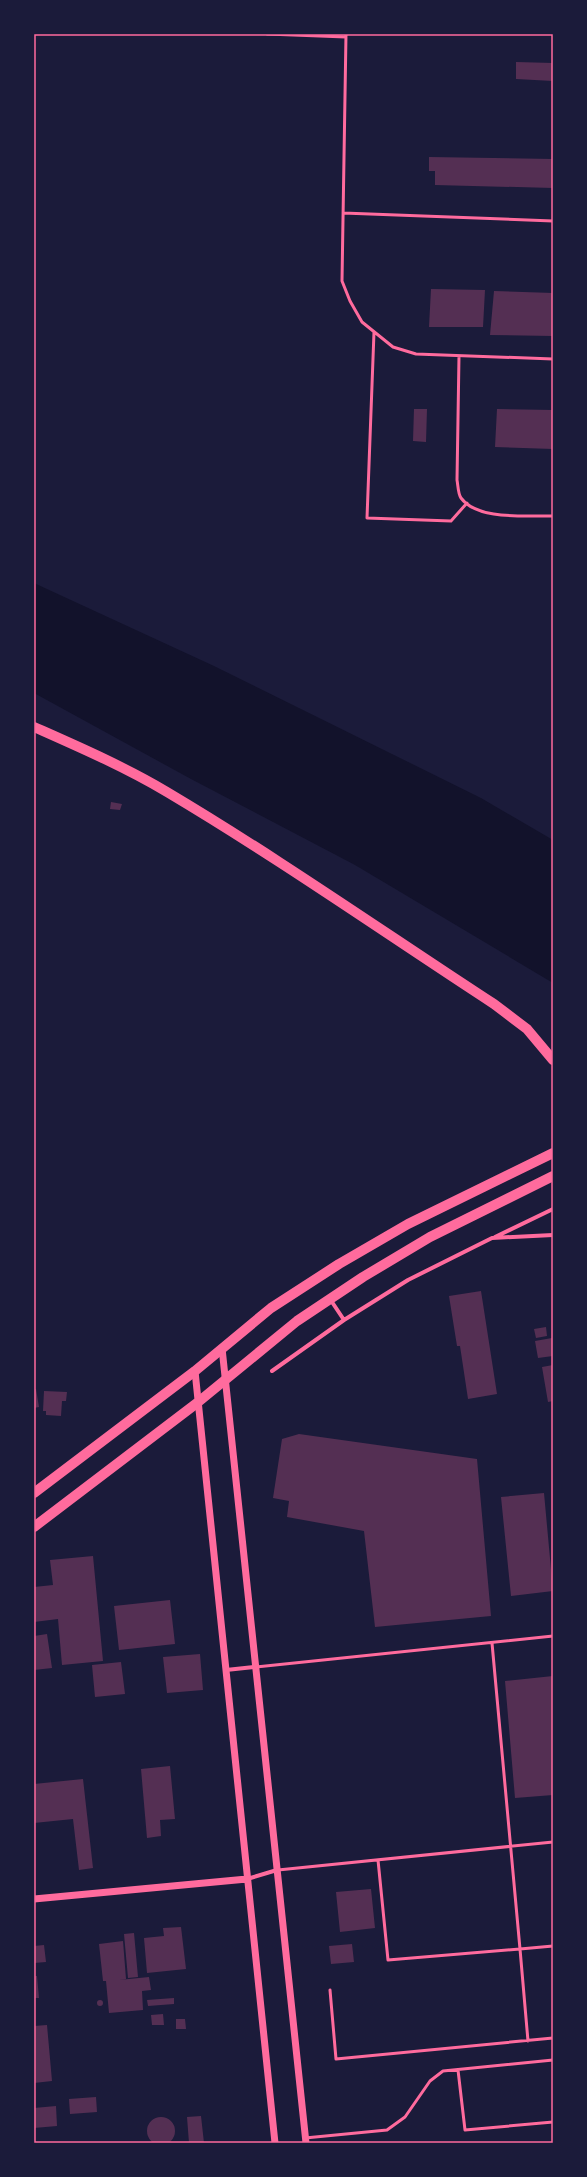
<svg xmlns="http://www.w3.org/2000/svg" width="587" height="2177" font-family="'Titillium Web',sans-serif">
<rect width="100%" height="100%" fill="#1b1b3a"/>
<path fill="#12122b" d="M34 583 214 666 481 798 553 840V983L355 865 191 779 34 693Z"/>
<path fill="#542f53" d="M516 62 553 63V81L516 79Z
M429 157 553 159V188L435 185V171H429Z
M431 289 485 290 483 327H429Z
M494 291 553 293V336L490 335Z
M414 409H427L426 442 413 441Z
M497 409 553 410V449L495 447Z
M111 802 122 804 120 810 110 809Z
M481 1291 497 1394 468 1399 460 1346H457L449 1296Z
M546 1327 547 1336 536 1338 534 1329Z
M552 1338 553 1356 538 1358 535 1341Z
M553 1365V1401L548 1402 542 1367Z
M34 1389H36L39 1407 34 1408Z
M44 1391 67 1392 66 1401H62L61 1416 46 1415V1411H43Z
M299 1434 477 1459 491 1616 375 1627 364 1531 287 1517 289 1501 273 1498 282 1439Z
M544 1493 553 1591 511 1596 501 1497Z
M93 1556 103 1661 62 1665 58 1619 34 1622V1587L53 1585 50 1560Z
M170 1600 175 1644 119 1650 114 1606Z
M47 1634 52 1668 34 1670V1636Z
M200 1654 203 1690 167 1693 163 1657Z
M121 1662 125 1694 95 1697 92 1665Z
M553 1676V1795L515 1798 505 1681Z
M170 1766 175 1819 160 1820 161 1836 147 1838 141 1769Z
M83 1779 93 1868 79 1870 73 1819 34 1823V1784Z
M371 1889 375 1928 340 1932 336 1892Z
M181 1927 186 1969 147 1973 144 1938 164 1936 163 1928Z
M134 1933 138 1977 128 1978 124 1934Z
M123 1941 126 1979 119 1980 149 1977 151 1990 142 1991 143 2010 109 2013 106 1981H103L99 1944Z
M352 1944 354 1962 331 1964 329 1946Z
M44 1945 46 1962 34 1963V1946Z
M34 1976H37L39 1998H34Z
M174 1998V2004L148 2006 147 2000Z
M97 2003a3 3 0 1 1 6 0a3 3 0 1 1-6 0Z
M163 2014 164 2025H152L151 2015Z
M176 2019H185L186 2029H176Z
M47 2025 52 2081 34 2083V2026Z
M96 2097 97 2112 70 2114 69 2099Z
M56 2106 57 2126 34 2128V2108Z
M201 2116 204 2143H189L187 2117Z
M147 2131a14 14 0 1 1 28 0a14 14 0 1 1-28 0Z"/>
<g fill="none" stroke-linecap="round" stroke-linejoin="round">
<path stroke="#ff6b9d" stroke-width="3" d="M267 34 346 37
M346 34 342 281 350 301 362 322 393 347 416 354 553 359
M343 213 553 221
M374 332 367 518 451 521 467 503
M459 356 457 480C458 485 458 494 461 498 478 521 527 515 553 516
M492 1643 520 1949 553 1946
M256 1667 553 1636
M378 1860 388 1960 520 1949 528 2041
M278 1870 553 1842
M330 1990 336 2059 553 2038
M458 2070 465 2130 553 2122
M305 2138 387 2130 405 2117 430 2081 443 2071 553 2060"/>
<path stroke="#ff6b9d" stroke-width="4" d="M495 1237 553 1209
M330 1299 344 1320 408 1280 492 1238 553 1235
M272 1371 344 1320
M226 1670 254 1667
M247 1879 277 1870"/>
<path stroke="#ff6b9d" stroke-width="7" d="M222 1348 306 2143
M195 1371 275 2143
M34 1899 247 1879"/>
<path stroke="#ff6b9d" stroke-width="10" d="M34 727C79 747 125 767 167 792 278 858 385 933 494 1004L527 1029 553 1060
M34 1493 195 1371 271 1308 339 1264 408 1224 553 1153
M34 1527 197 1403 297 1321 363 1277 430 1237 553 1176"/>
</g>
<rect width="587" height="2177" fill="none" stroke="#1b1b3a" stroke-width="70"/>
<rect x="35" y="35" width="517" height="2107" fill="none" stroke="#ff6b9d" stroke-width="1.5"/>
</svg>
